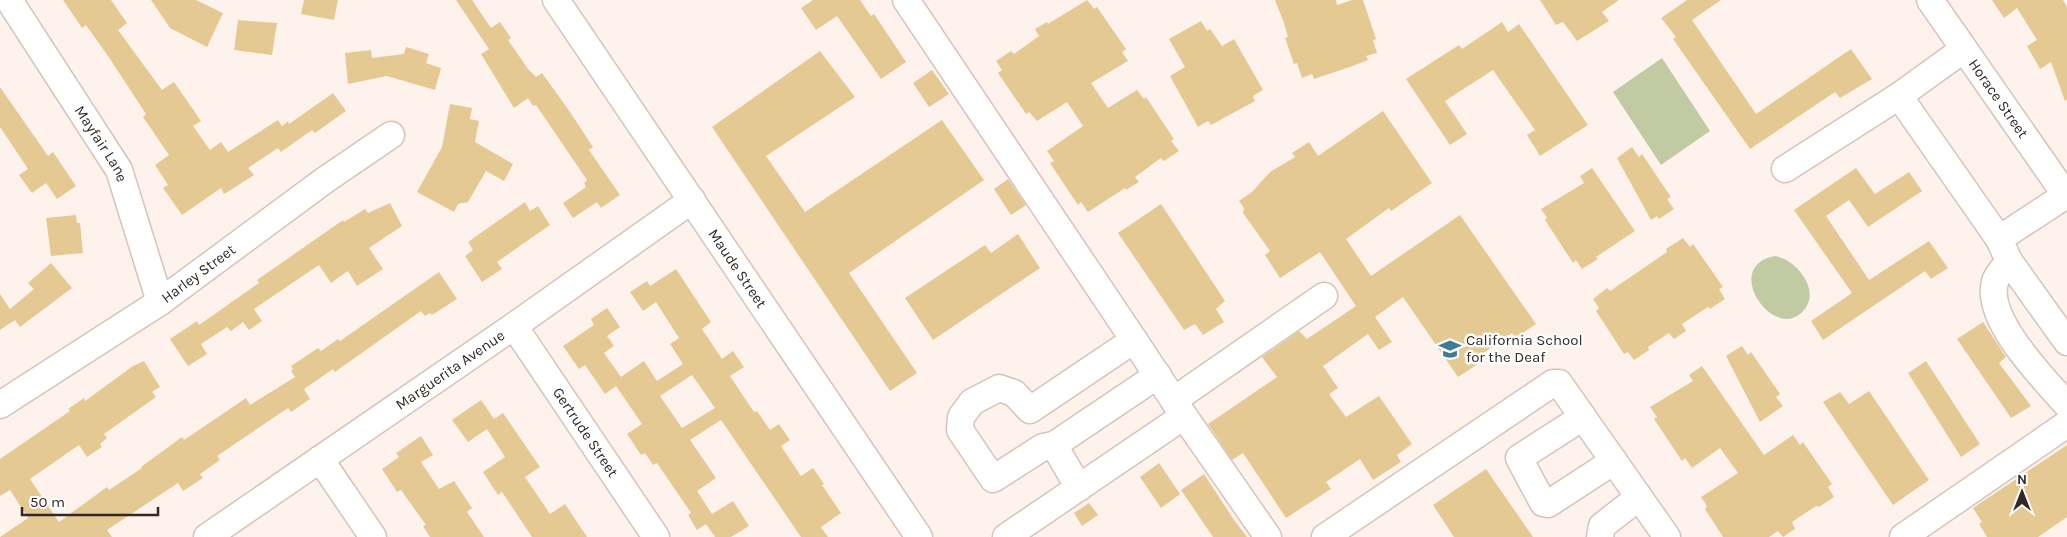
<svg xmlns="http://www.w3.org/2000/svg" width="2067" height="537" font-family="Karla,sans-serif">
<rect width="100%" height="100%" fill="#fef2ec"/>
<path fill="#c1caa2" d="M1662 58 1710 131 1661 165 1613 92Z
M1775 256C1795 259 1819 287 1806 307 1779 349 1718 267 1775 256Z"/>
<path fill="#e5c992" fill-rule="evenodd" d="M63 0H111L127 23 118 30 162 90 174 82 201 121 193 126 210 150 221 142 228 152 278 120 282 126 288 121 289 124 333 93 346 111 315 133 312 130 281 152 278 148 248 168 254 175 237 186 224 194 221 188 182 215 163 188 168 185 155 165 169 155 143 117 146 114 108 56 86 25 82 28Z
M151 0H196L223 13 207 47 170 28Z
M304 0H338L334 20 301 14Z
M456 0H472L491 28 500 22 511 38 508 40 528 69 536 77 542 73 570 112 593 147 589 150 620 195 601 208 597 202 573 218 563 203 586 187 584 183 587 180 536 105 533 106 528 98 514 108 481 54 489 49Z
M813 0H860L871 16 874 14 906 62 881 79 837 16 816 30 801 8Z
M1087 0 1094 9 1097 7 1126 49 1122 52 1128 61 1091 83 1108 108 1137 90 1144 99 1146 97 1174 139 1171 141 1179 151 1164 161 1161 158 1135 177 1139 182 1126 190 1125 188 1088 212 1081 202 1078 205 1050 163 1054 161 1047 151 1083 126 1067 102 1037 121 1029 112 1026 114 998 73 1002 70 996 61 1011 51 1014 54 1039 36 1035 29 1047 22 1048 24Z
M1275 0H1336L1337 5 1352 0H1363L1376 39 1373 40 1377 53 1366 56 1368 60 1350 67 1314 79 1312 74 1302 78 1297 63 1294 64 1285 38 1288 37 1284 23Z
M1540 0H1619L1602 12 1609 21 1577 41 1563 22 1556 25Z
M1687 0H1721L1692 20 1756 114 1851 49 1872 79 1840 98 1835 92 1750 149 1673 39 1676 37 1661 18Z
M1992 0H2063L2067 7V100L2065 101 2051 62 2040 69 2027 46 2037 40 2017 8 2004 18Z
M238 20 277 23 272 55 234 50Z
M1201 21 1207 31 1210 29 1222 46 1234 39 1263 90 1253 96 1255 101 1211 125 1208 121 1198 127 1170 76 1185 67 1169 39Z
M1502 22 1508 32 1519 24 1588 125 1540 156 1527 135 1535 130 1493 70 1445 101 1467 134 1450 145 1406 79 1459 45 1462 49Z
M406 47 429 54 426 63 441 68 435 90 387 76 348 84 345 53 371 50 372 58 404 54Z
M820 51 855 97 766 156 805 212 942 120 984 180 849 273 917 373 890 391 712 127Z
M932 70 949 94 929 107 913 83Z
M0 87 48 156 53 152 76 186 57 199 46 183 32 193 19 175 28 169 0 127Z
M450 104 472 108 470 119 479 121 475 142 513 164 504 181 486 171 468 202 458 204 454 212 417 192 442 147Z
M1383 111 1432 183 1391 211 1389 208 1346 239 1371 276 1460 215 1536 324 1515 338 1512 333 1481 355 1484 360 1458 377 1403 297 1375 317 1392 342 1379 350 1368 334 1323 366 1338 388 1329 394 1346 417 1379 396 1412 444 1397 455 1401 462 1373 480 1360 459 1326 482 1331 489 1286 518 1243 453 1232 460 1208 424 1277 377 1262 357 1299 331 1307 339 1356 306 1320 252 1280 278 1265 255 1270 251 1243 213 1244 208 1239 201 1252 192 1270 172 1295 157 1292 153 1309 142 1318 156Z
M1632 147 1639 157 1642 154 1671 197 1667 199 1674 209 1659 219 1657 216 1651 220 1617 158Z
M1592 168 1635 231 1596 257 1598 259 1582 269 1576 260 1573 263 1545 220 1547 218 1541 209 1584 183 1580 176Z
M1856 168 1875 194 1909 172 1922 191 1868 227 1849 200 1826 216 1869 280 1929 241 1948 268 1931 279 1925 271 1823 340 1811 321 1852 293 1794 210Z
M1008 179 1026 205 1011 215 994 189Z
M525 202 530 211 538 206 550 225 497 262 502 269 482 282 465 256 473 250 468 242Z
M390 203 402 226 369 248 383 269 357 286 348 271 331 283 319 265 254 309 262 321 249 330 243 322 231 331 227 327 201 344 207 354 188 366 170 339 197 321 199 325 259 283 257 280 343 220 344 222 365 209 368 213Z
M1161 204 1225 301 1216 309 1224 322 1203 335 1195 324 1184 330 1118 233Z
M76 215 77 223H80L83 253 51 256 46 218Z
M1018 234 1040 268 933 340 905 298 985 245 991 253Z
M1683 238 1690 247 1693 244 1723 287 1719 289 1725 299 1710 309 1708 307 1682 324 1686 331 1674 339 1669 333 1648 347 1649 350 1634 360 1628 352 1624 354 1596 311 1599 308 1593 299 1607 288 1610 291 1667 252 1666 249Z
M51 263 72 288 20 327 15 320 0 330V294L10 309 34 289 28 283Z
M676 269 711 322 702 329 722 359 733 351 744 367 730 376 754 412 757 411 770 430 779 424 790 440 781 446 801 476 813 468 824 484 822 485 841 513 821 527 828 537H801L721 420 690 440 716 478 697 491 712 514 733 501 749 526 731 537H715L706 524 697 530 688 515 691 513 657 463 653 465 645 453 641 455 627 434 642 424 616 386 605 394 585 365 579 369 563 346 594 325 591 319 607 308 620 327 607 336 614 346 604 353 621 377 644 361 657 381 683 364 670 344 679 338 656 302 643 311 630 292 647 281 650 286ZM692 375 715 408 682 428 660 396Z
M439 272 457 299 432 315 430 313 425 316 421 311 335 372 333 369 304 389 310 399 291 412 288 408 217 456 220 460 200 474 203 478 183 491 178 483 107 530 112 537H0L28 518 10 490 0 496V459L70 411 68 409 84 398 85 401 133 366 144 361 160 387 152 392 156 397 104 434 107 438 100 444 102 447 87 457 79 445 30 479 59 522 107 487 109 490 142 468 141 467 182 437 184 440 246 398 250 405 295 377 291 371 293 369 291 366 318 348 321 351 338 339 340 341Z
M1983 322 2006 357 1999 363 2031 406 2011 418 1957 339Z
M1742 346 1748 355 1751 352 1780 394 1776 397 1783 406 1760 422 1726 356Z
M1926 361 1980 444 1961 457 1908 373Z
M1702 366 1764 455 1793 435 1800 445 1803 442 1832 484 1828 487 1834 497 1819 507 1816 506 1792 522 1795 529 1783 537 1778 531 1769 537H1723L1705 509 1707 506 1701 497 1738 473 1720 448 1692 468 1685 458 1682 461 1654 419 1657 417 1650 407 1693 381 1689 375Z
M1869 391 1929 480 1893 505 1823 402 1840 392 1849 404Z
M481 400 494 419 503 413 540 467 525 477 550 514 565 504 587 537H532L502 492 498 495 483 472 505 457 487 429 468 442 452 420Z
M421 436 433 455 421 462 439 489 454 481 472 508 467 512 484 537H430L423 526 426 525 401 490 397 492 382 469 399 457 396 453Z
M2067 445V517L2038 537H1987L1979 524 1982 522 1973 508Z
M1159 463 1180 494 1161 508 1140 477Z
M1486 469 1533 537H1454L1433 505Z
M1204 474 1234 520 1247 537H1213L1181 490Z
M1089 503 1098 515 1082 526 1074 513Z"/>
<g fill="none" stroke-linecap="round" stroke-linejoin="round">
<g stroke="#d6c3b9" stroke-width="29">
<g id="minor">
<path id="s1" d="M9 0 119 170 160 302"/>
<path id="s2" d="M556 0 919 537"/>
<path d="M906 0 1134 340"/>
<path id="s3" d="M1930 0 2067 197"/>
<path d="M1899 96 1999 239 2009 261 2067 342"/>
<path d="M1785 169 1899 96 1964 49"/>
<path d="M1999 239 2066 195"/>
<path d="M2009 261C2005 266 1999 273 1996 279 1981 316 2044 379 2067 405"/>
<path id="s4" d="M514 326 656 537"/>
<path d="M1174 400 1324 296"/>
<path id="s5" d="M0 405 160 302 325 180 391 135"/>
<path d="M1184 416 1268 537"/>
<path d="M1583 417 1519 458 1543 503 1548 504 1614 461"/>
<path d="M1054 445 1158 375"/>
<path d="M320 459 373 537"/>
<path id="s6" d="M207 537 514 326 692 200"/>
<path d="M1006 537 1184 416 1134 340 1030 410 1014 393 999 388 972 402 961 417 960 430 993 479 1043 447 1054 445 1079 488"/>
<path d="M1325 537 1553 383H1559L1667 537"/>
<path d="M1600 537 1602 526 1639 497"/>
<path d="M1903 537 2067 424"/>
</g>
</g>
<use href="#minor" stroke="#fff" stroke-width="26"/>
</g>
<defs>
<g id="school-bare" transform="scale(1.725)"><path d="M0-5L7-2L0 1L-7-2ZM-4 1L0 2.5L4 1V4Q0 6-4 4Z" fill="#3e7d91" stroke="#fff" stroke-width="2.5" paint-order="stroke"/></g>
</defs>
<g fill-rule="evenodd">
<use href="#school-bare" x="1450" y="349"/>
</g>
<g text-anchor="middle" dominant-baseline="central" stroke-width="5" stroke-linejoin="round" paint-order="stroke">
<g font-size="15" fill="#302925" stroke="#fff">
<text stroke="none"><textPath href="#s3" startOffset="120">Horace Street</textPath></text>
<text stroke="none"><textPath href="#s1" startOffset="171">Mayfair Lane</textPath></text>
<text stroke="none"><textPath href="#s2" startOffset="324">Maude Street</textPath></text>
<text stroke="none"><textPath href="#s5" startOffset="238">Harley Street</textPath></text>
<text stroke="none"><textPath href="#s6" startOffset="295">Marguerita Avenue</textPath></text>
<text stroke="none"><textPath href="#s4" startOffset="128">Gertrude Street</textPath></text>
</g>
<g font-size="15" fill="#302925" stroke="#fff" text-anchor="start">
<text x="1466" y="340">California School<tspan x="1466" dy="17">for the Deaf</tspan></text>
</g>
</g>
<g transform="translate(2022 492)" stroke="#ffffff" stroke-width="4" paint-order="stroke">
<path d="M0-4L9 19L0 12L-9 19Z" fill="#302925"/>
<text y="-8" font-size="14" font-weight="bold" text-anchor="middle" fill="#302925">N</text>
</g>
<path d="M22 507v8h136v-8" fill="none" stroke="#302925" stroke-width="2.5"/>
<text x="30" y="507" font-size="15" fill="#302925" stroke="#ffffff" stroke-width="4" paint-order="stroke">50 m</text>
</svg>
